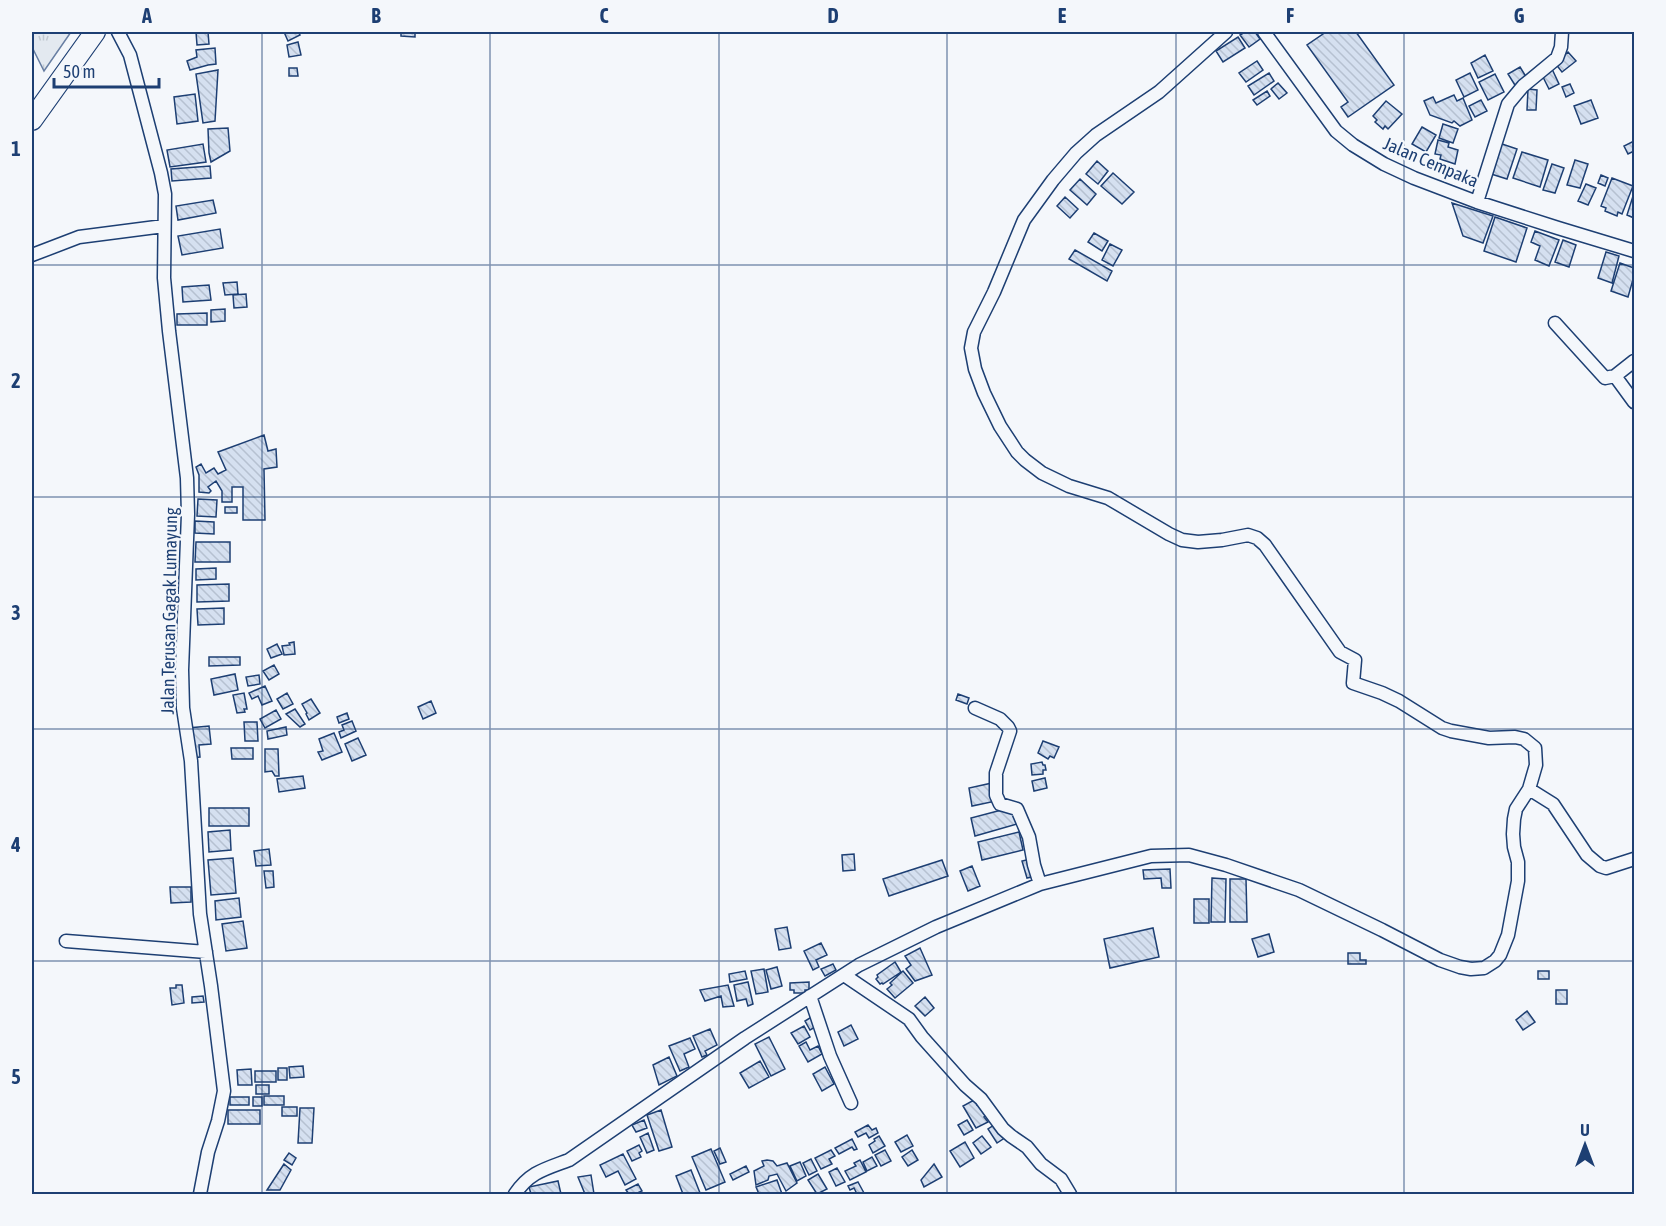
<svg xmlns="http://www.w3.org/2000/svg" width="1666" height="1226" font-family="'Asap Condensed',sans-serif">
<defs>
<pattern id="grass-tufts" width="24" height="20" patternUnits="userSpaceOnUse" patternTransform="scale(1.5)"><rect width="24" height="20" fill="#e3e9f0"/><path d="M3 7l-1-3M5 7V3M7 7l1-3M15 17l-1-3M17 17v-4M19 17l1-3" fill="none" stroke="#c2c9d1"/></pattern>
<pattern id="building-back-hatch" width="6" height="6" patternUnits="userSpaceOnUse" patternTransform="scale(1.5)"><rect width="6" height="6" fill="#d5e0f0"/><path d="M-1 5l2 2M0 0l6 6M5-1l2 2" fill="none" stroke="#b6c1d1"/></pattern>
</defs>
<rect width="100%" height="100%" fill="#f4f7fb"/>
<path fill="url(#grass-tufts)" stroke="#687fa3" stroke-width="1.5" d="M32 32H71L44 71 32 47Z"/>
<path fill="url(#building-back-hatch)" stroke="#1d3f73" stroke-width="1.5" d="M196 32H208L209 44 197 45Z
M284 32H298L300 35 288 41Z
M401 32H415V37L401 36Z
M1245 32H1255L1260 39 1249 47 1240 35Z
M1326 32H1356L1394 85 1348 117 1341 107 1348 102 1307 45Z
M1238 37 1245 48 1223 62 1216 51Z
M298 42 301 55 289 57 287 45Z
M215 48 216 64 208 65 190 70 187 61 197 57 196 50Z
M1568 52 1576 61 1562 72 1555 63Z
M1485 55 1493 71 1478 78 1471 63Z
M1257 61 1263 70 1246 82 1239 73Z
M1520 67 1528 80 1518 90 1508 74Z
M289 68H297L298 76H289Z
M1552 69 1559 84 1549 89 1541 73Z
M218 70 215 121 203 123 196 74Z
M1269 73 1274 81 1254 95 1248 86Z
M1470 73 1478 90 1464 97 1456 80Z
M1495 74 1504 92 1488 100 1479 82Z
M1278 83 1287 93 1279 99 1271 89Z
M1570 84 1574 93 1566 97 1562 87Z
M1528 89 1537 90 1536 110H1527Z
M1267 91 1270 96 1257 105 1253 100Z
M195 94 198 121 177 124 174 97Z
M1454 95 1457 101 1463 98 1472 120 1460 126 1454 121 1452 123 1430 115 1424 101 1433 97 1436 103Z
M1481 100 1487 111 1475 117 1469 106Z
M1591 100 1598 118 1581 124 1574 106Z
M1386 101 1402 114 1388 129 1385 126 1383 129 1375 122 1377 120 1373 116Z
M1443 124 1458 129 1453 143 1439 138Z
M1422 127 1436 135 1426 152 1412 144Z
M228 128 230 151 211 162 209 153 208 129Z
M1438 140 1449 143 1448 147 1458 150 1455 164 1440 159 1441 155 1435 154Z
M1634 141V151L1628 154 1624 146Z
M1499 143 1517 149 1507 179 1488 173Z
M203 144 206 162 170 167 167 150Z
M1522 152 1548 160 1540 187 1513 178Z
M1575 160 1588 164 1580 188 1567 185Z
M1097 161 1108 171 1098 184 1086 174Z
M1552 164 1564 168 1555 193 1543 190Z
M210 166 211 178 172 181 171 169Z
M1113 173 1134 192 1122 204 1101 186Z
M1601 175 1608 178 1605 186 1598 183Z
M1612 178 1633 186 1622 214 1618 212 1617 216 1605 211 1606 208 1601 206Z
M1080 179 1096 194 1087 205 1070 190Z
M1586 184 1596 188 1588 205 1578 201Z
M1634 193V218L1627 215Z
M1065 197 1078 209 1070 218 1057 206Z
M213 200 216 213 178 220 176 206Z
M1452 203 1493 216 1483 243 1463 236Z
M1495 217 1527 228 1516 262 1484 251Z
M220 229 223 248 182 255 178 236Z
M1535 231 1559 240 1549 266 1535 260 1540 246 1531 242Z
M1094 233 1108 241 1102 251 1088 242Z
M1563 240 1576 245 1569 267 1555 262Z
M1110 244 1122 250 1113 266 1102 260Z
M1075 250 1112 271 1107 281 1069 259Z
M1606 252 1619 256 1612 283 1598 278Z
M1620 263 1634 268V276L1628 297 1611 291Z
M237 282 238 294 225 295 223 283Z
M209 285 211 300 183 302 182 287Z
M246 294 247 307 234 308 233 295Z
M225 309V321L211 322V310Z
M207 313V325H177V314Z
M264 435 268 451 276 449 277 467 264 469 265 520H243V487H232V502H222V491L216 481 208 487 211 491 209 493 199 492V475L196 467 201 464 206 473 214 468 218 474 226 470 218 452Z
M198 499 217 500 216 517 197 516Z
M225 507H237V513H225Z
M195 521 214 522V534L195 533Z
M196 542H230V562H195Z
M216 568V579L196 580V569Z
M229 584V601L197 602V585Z
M224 608V624L198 625 197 609Z
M294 642 295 654 284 655 282 646 290 645 289 643Z
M277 644 282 654 271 658 267 649Z
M209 657H240V665L209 666Z
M274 665 279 674 269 680 263 671Z
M235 674 238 690 214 695 211 679Z
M259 675 260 684 248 686 246 677Z
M265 686 272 701 262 705 258 696 252 699 249 693Z
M244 693 247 709H244L245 712 237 713 233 695Z
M287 693 293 704 283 709 277 699Z
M958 694 969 698 967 704 956 700Z
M311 699 320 713 309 720 306 714 307 713 302 704Z
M431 701 436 713 423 719 418 707Z
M295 709 305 724 300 727 286 714Z
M276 710 281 719 265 728 260 719Z
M347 713 349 719 339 723 337 717Z
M352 721 356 731 341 738 339 732 344 730 342 725Z
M244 722H257L258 741H245Z
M209 726 211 744 199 745 200 757 191 758 188 728Z
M286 727 287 735 268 739 267 731Z
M334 733 342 752 322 760 318 752 323 751 319 739Z
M358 738 366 755 352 761 345 744Z
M1043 741 1059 747 1054 758 1050 756 1048 759 1038 753Z
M231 748H253V759H232Z
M265 749H278L279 776H275L272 771 265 772Z
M1042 762 1043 765H1045L1046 770H1043V774L1032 775 1031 764Z
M303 776 305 788 279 792 277 779Z
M1045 778 1047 788 1034 791 1032 781Z
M992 783 996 801 972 806 969 788Z
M1013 807 1017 824 975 836 971 818Z
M209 808H249V826H209Z
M230 830 231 850 209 852 208 832Z
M1019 832 1023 850 982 860 978 842Z
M269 849 271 865 256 866 254 851Z
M854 854 855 870 843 871 842 855Z
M233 858 236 893 211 895 208 860Z
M1031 859 1036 876 1027 878 1022 861Z
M942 860 948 876 889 896 883 879Z
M972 866 980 886 968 891 960 871Z
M1170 869 1171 888H1162L1161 878 1144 879 1143 870Z
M264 871H273L274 887 266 888Z
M1212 878 1226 879 1225 922H1211Z
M1230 879H1246L1247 922H1230Z
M170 887H191V902L171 903Z
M239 898 241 917 216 920 215 901Z
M1194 899H1209V923H1194Z
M243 921 247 948 226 951 222 924Z
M787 927 791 948 779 950 775 929Z
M1153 928 1159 957 1110 968 1104 939Z
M1269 934 1274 952 1258 957 1252 939Z
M821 943 827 955 816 960 819 967 813 970 804 951Z
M920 948 932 975 915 981 906 969 911 965 905 956Z
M1348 953H1360V960H1366V964H1348Z
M895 962 901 972 883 984 882 983 880 984 876 979 878 977 877 975Z
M833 964 836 970 825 976 821 969Z
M777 967 782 986 771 989 766 970Z
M764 969 768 992 756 994 751 971Z
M745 971 747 979 730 982 729 974Z
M903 971 913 983 895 998 887 989 892 985 890 983Z
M1538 971H1549V979H1538Z
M748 982 753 1004 748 1006 746 999 737 1001 734 985Z
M809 982V990H805V993H794V990H790V983Z
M176 985H182L184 1003 172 1005 170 988H176Z
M728 985 734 1006 723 1007 721 996 705 1001 700 990Z
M1556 990H1567V1004H1556Z
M203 996 204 1002 192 1003V997Z
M925 997 934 1008 925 1016 915 1006Z
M1527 1011 1535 1022 1523 1030 1516 1020Z
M813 1016 819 1025 810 1030 805 1021Z
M851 1025 858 1039 844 1046 838 1032Z
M804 1026 810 1037 798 1044 791 1033Z
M710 1029 717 1045 705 1051 707 1055 702 1057 693 1036Z
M769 1037 785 1069 771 1076 755 1044Z
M690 1038 695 1049 684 1054 689 1067 680 1071 669 1046Z
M806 1042 810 1050 818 1046 822 1054 808 1062 799 1046Z
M669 1057 677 1076 659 1085 653 1065Z
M760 1061 769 1077 749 1088 740 1073Z
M303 1066 304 1077 290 1078 289 1067Z
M825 1067 834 1084 822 1091 813 1074Z
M278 1068H287V1080H278Z
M251 1069 252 1085H238L237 1070Z
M255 1071H276V1082H255Z
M256 1085H269V1094H256Z
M264 1096H284V1105H264Z
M230 1097H249V1105H230Z
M253 1097H262V1106H253Z
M974 1100 977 1105 982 1102 989 1114 984 1117 988 1122 976 1128 963 1106Z
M282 1107H297V1116H282Z
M300 1108H314L312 1143H298Z
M228 1110H260V1124H228Z
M661 1110 672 1147 659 1151 647 1115Z
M644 1120 647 1128 636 1132 632 1125Z
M967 1120 973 1130 964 1135 958 1125Z
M997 1123 1006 1137 997 1143 988 1129Z
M868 1125 872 1130 876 1128 878 1133 869 1138 866 1133 858 1137 855 1132Z
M648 1133 654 1150 647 1153 640 1137Z
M907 1135 913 1146 901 1152 895 1142Z
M879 1136 885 1146 873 1153 869 1145 875 1141 874 1139Z
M982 1136 991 1147 981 1154 973 1143Z
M852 1139 857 1149 854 1150 852 1147 839 1154 835 1148Z
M965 1142 974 1158 960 1167 950 1151Z
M639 1145 642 1151 639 1153 641 1157 632 1161 627 1151Z
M720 1148 726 1162 720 1164 714 1151Z
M711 1149 725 1182 706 1190 692 1157Z
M831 1150 835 1156 829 1159 832 1164 821 1169 815 1158Z
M885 1150 891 1161 881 1166 875 1155Z
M912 1150 918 1160 908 1166 902 1157Z
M289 1153 296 1158 292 1165 284 1160Z
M623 1154 636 1179 625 1185 618 1171 606 1177 600 1165Z
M872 1157 877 1166 867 1171 863 1162Z
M811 1159 817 1171 809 1175 803 1163Z
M767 1160 773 1161 777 1166 787 1163 797 1183 786 1191 777 1174 769 1176 768 1180 756 1185 754 1171 764 1166 762 1161Z
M860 1160 866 1172 850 1180 845 1171 856 1166 854 1163Z
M800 1162 806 1176 797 1181 790 1166Z
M284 1164 291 1170 280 1190H267Z
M934 1164 942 1177 924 1187 921 1180Z
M746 1166 749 1172 733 1180 730 1174Z
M837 1168 845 1182 836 1186 829 1172Z
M691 1170 700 1193 696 1194H683L676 1176Z
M818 1174 827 1189 817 1194 808 1180Z
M591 1175 594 1194H585L578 1177Z
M777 1180 782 1194H759L756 1187Z
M558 1181 561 1194H531L529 1187Z
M858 1182 864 1193 861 1194H857L854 1188 850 1190 848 1186Z
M638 1184 642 1191 635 1194H629L626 1190Z"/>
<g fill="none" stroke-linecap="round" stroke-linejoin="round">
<g stroke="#1d3f73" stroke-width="15">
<path id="minor" d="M118 32 130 55 161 173 165 194 164 278 169 331 187 478 188 514 182 670 183 708 191 761 200 914 211 986 224 1091 218 1121 208 1152 200 1194
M1264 32 1336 131 1353 145 1384 164 1414 178 1477 202 1558 228 1634 251
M1477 202 1508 104 1523 86 1557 58 1561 47 1562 32
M32 255 79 237 164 226
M1555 323 1605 378 1615 376 1634 361
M1615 376 1634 402
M975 708 1000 719 1008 727 1010 731 996 773V795L1000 804 1017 809 1029 837 1034 865 1040 884
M1529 789 1553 804 1587 855 1600 866 1606 868 1634 859
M66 941 206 952
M844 975 909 1019 922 1037 965 1085 981 1099 1003 1129 1011 1136 1027 1147 1041 1164 1061 1179 1070 1194
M810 996 830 1056 851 1103
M515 1194C530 1172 545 1169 569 1160L745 1038 859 965 936 927 1040 884 1151 856 1189 855 1226 865 1299 890 1382 930 1440 960 1460 967 1471 969 1484 968 1495 961 1500 955 1508 935 1518 881V862L1514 847 1513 834 1514 819 1516 809 1529 789 1536 765 1535 748 1524 739 1515 737 1489 738 1451 731 1442 728 1399 701 1382 693 1353 683 1355 660 1340 652 1265 545 1257 538 1248 535 1222 540 1198 542 1182 540 1169 534 1108 498 1069 486 1042 473 1025 460 1017 452 1000 426 984 393 975 369 971 348 974 332 994 292 1024 220 1053 180 1076 153 1096 135 1159 92 1226 32"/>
</g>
<g stroke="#1d3f73" stroke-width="22">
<path id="primary" d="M32 120 95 32"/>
</g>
<use href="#minor" stroke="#f4f7fb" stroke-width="12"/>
<use href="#primary" stroke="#f4f7fb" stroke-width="20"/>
</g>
<path fill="none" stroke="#1d3f73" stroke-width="1.5" stroke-opacity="0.55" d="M262 32V1194M490 32V1194M719 32V1194M947 32V1194M1176 32V1194M1404 32V1194M32 265H1634M32 497H1634M32 729H1634M32 961H1634"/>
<g text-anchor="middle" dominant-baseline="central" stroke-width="4.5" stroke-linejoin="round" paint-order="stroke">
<g font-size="18" fill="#1d3f73" stroke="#f4f7fb">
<text transform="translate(1431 162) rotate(23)">Jalan Cempaka</text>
<text transform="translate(169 611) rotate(-89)">Jalan Terusan Gagak Lumayung</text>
</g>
</g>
<rect width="1666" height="1226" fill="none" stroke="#f4f7fb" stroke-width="66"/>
<g transform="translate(1585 1145)" stroke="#f4f7fb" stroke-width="4.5" paint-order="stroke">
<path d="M0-4.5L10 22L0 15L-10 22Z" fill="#1d3f73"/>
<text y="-9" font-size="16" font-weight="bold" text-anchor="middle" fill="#1d3f73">U</text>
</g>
<path d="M54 78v9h105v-9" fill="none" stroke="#1d3f73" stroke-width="3"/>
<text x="63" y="78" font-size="18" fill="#1d3f73" stroke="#f4f7fb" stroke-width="4.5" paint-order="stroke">50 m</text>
<rect x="33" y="33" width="1600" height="1160" fill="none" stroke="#1d3f73" stroke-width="2"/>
<g font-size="20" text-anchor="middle" font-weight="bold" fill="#1d3f73">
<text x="147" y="23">A</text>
<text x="376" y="23">B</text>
<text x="604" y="23">C</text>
<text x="833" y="23">D</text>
<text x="1062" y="23">E</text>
<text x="1290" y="23">F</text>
<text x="1519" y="23">G</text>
<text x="16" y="156">1</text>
<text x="16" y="388">2</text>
<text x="16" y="620">3</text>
<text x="16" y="852">4</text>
<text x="16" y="1084">5</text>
</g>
</svg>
